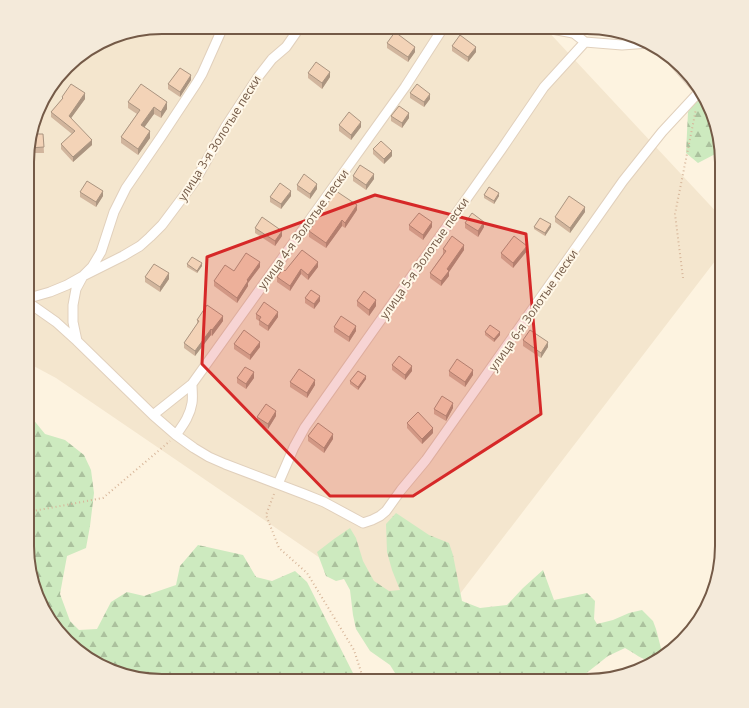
<svg xmlns="http://www.w3.org/2000/svg" width="749" height="708" font-family="'Open Sans',sans-serif">
<defs>
<pattern id="forest-firs" width="22" height="20" patternUnits="userSpaceOnUse"><rect width="22" height="20" fill="#cdeabf"/><path d="M5 1l3.5 6h-7zM16 11l3.5 6h-7z" fill="#abc19d"/></pattern>
</defs>
<rect width="100%" height="100%" fill="#fdf3e0"/>
<path fill="#f4e6ce" d="M162 27 545 28 722 218V252L430 633 56 378 28 363 30 136 45 95 73 60 118 34Z"/>
<path fill="url(#forest-firs)" d="M700 91 712 111 721 151 698 163 686 153 688 112Z
M28 413 45 434 65 440 84 455 91 470 94 493 90 526 86 548 67 556 60 594 70 621 79 630 97 629 111 602 127 592 144 596 176 585 180 566 198 545 243 555 256 577 272 581 295 571 307 582 357 681H153L102 667 55 628 34 590 27 555Z
M396 513 429 535 449 543 453 555 462 601 480 608 507 605 523 588 543 570 554 600 587 593 595 601 594 619 597 624 613 620 629 613 642 610 653 621 656 629 663 656C646 666 640 656 625 648L608 656 584 675 581 681H400L390 665 370 651 356 629 353 615 350 590 344 579 336 581 326 576 317 552 334 539 350 528 356 538 363 561 374 581 389 591 400 590 392 570 387 552 386 524Z"/>
<g fill="none" stroke-linecap="round" stroke-linejoin="round">
<g stroke="#e1d0bc" stroke-width="11">
<path id="minor" d="M223 27 202 74 196 84 161 137 126 188 114 212 101 252 92 267 83 276 76 289 73 305V322L77 341 153 415 176 435 194 448 209 457 225 464 304 494 324 502 363 523 372 520 380 516 386 511 401 490 426 460 623 181 662 132 700 91
M547 28 573 33
M567 28 585 42 622 45 649 43
M672 60 702 94
M29 298 50 292 67 285 83 276 123 256 140 246 150 237 162 225 195 181 226 126 258 77 272 59 286 47 300 27
M29 303 56 322 77 341
M153 415 192 384
M176 435C183 425 190 416 192 403 193 397 192 390 192 384L405 87 443 28
M278 484 294 447 305 427 501 150 544 87 585 42"/>
</g>
<path stroke="#d7b69a" stroke-width="2" stroke-dasharray="1 3" stroke-linecap="butt" d="M683 278 675 214 696 109
M274 494 266 515 279 548 307 573 354 650 364 681
M28 512 103 498 170 441"/>
<use href="#minor" stroke="#fff" stroke-width="9"/>
</g>
<path fill="#d1b59d" d="M387 43 415 52 408 62 387 48Z
M452 46 476 52 468 62 452 51Z
M308 73 330 77 322 89 308 78Z
M191 80 180 97 168 89V84Z
M410 93 430 99 424 107 410 98Z
M62 97 85 99 71 118 92 145 73 162 61 149V144L72 134 51 117V112L62 99Z
M128 102 167 109 161 118 154 114 144 127 150 138 138 155 121 143V137L137 114 128 108Z
M391 116 409 118 402 128 391 121Z
M339 125 361 127 351 140 339 131Z
M43 134 44 153H29L30 136Z
M373 149 392 156 384 164 373 154Z
M353 176 374 179 366 190 353 181Z
M297 185 317 189 310 199 297 190Z
M29 188H31V216H29Z
M80 192 103 196 96 207 80 197Z
M484 195 499 196 494 204 484 198Z
M291 196 281 209 270 202V197Z
M357 210 345 228 342 226 326 248 309 237V231Z
M585 212 570 233 555 222V217Z
M465 223 484 227 478 237 465 228Z
M409 225 432 227 423 240 409 230Z
M534 227H551L545 236 534 229Z
M255 228 282 236 275 246 255 233Z
M443 249 464 250 449 272V276L441 286 430 278V273L443 254Z
M527 251 513 268 501 258V253Z
M187 264 202 266 197 273 187 267Z
M260 267 248 283V286L237 303 214 286V281L234 271Z
M318 267 308 280 301 274 290 291 277 282V277L285 271Z
M145 277 169 279 160 292 145 282Z
M305 298 320 301 314 309 305 303Z
M357 301 376 306 369 316 357 306Z
M256 314 278 317 268 331 259 325V321L256 319Z
M197 320 223 321 212 336 211 335 195 356 184 348V343L197 324Z
M334 327 356 331 349 342 334 332Z
M485 332 500 335 494 342 485 335Z
M523 340 548 347 541 358 523 346Z
M234 344 260 347 250 360 234 349Z
M392 365 412 371 405 380 392 370Z
M449 371 473 375 465 387 449 376Z
M237 378H254L246 389 237 383Z
M366 379 358 390 350 384V381Z
M290 382 315 385 307 398 290 387Z
M453 408 446 421 434 414V409Z
M276 416 268 429 257 422V417Z
M407 423 433 433 422 444 407 428Z
M308 436 333 439 324 453 308 441Z"/>
<path fill="#aa9480" d="M415 47V52L408 62V57Z
M476 47V52L468 62V57Z
M330 72V77L322 89V83Z
M191 75V80L180 97V92Z
M85 93V99L69 121V116Z
M430 94V99L424 107V102Z
M167 102V109L161 118V112Z
M154 107V114L141 132V125Z
M409 113V118L402 128V123Z
M361 122V127L351 140V135Z
M150 131V138L138 155V149Z
M92 140V145L73 162V157Z
M392 151V156L384 164V159Z
M374 174V179L366 190V185Z
M317 184V189L310 199V194Z
M103 191V196L96 207V202Z
M291 191V196L281 209V204Z
M499 193V196L494 204V201Z
M357 205V210L345 228V223Z
M585 207V212L570 233V228Z
M342 220V226L326 248V243Z
M432 222V227L423 240V235Z
M484 222V227L478 237V231Z
M551 224V227L545 236V233Z
M282 231V236L275 246V241Z
M464 245V250L449 272V276L441 286V281L447 269Z
M527 246V251L513 268V263Z
M260 262V267L248 283V286L237 303V298L247 280Z
M318 262V267L308 280V275Z
M202 263V266L197 273V271Z
M301 269V274L290 291V286Z
M169 273V279L160 292V287Z
M320 296V301L314 309V304Z
M376 300V306L369 316V310Z
M278 312V317L268 331V326Z
M223 316V321L212 336V330Z
M356 326V331L349 342V337Z
M211 329V335L195 356V351Z
M500 332V335L494 342V339Z
M260 342V347L250 360V355Z
M548 342V347L541 358V353Z
M412 366V371L405 380V375Z
M473 370V375L465 387V382Z
M254 372V378L246 389V384Z
M366 376V379L358 390V387Z
M315 380V385L307 398V393Z
M453 403V408L446 421V416Z
M276 411V416L268 429V424Z
M433 428V433L422 444V439Z
M333 434V439L324 453V448Z"/>
<path fill="#f3d3b7" stroke="#aa9480" d="M395 32 415 47 408 57 387 43Z
M460 35 476 47 468 57 452 46Z
M316 62 330 72 322 83 308 73Z
M180 68 191 75 180 92 168 84Z
M71 84 85 93 69 116 92 140 73 157 61 144 75 131 51 112 63 98 62 97Z
M141 84 167 102 161 112 154 107 141 125 150 131 138 149 121 137 140 110 128 102Z
M417 84 430 94 424 102 410 93Z
M399 106 409 113 402 123 391 116Z
M349 112 361 122 351 135 339 125Z
M30 134H43L44 147 29 148Z
M381 141 392 151 384 159 373 149Z
M360 165 374 174 366 185 353 176Z
M304 174 317 184 310 194 297 185Z
M87 181 103 191 96 202 80 192Z
M280 183 291 191 281 204 270 197Z
M489 187 499 193 494 201 484 195Z
M29 188H31V211H29Z
M336 191 357 205 345 223 342 220 326 243 309 231Z
M569 196 585 207 570 228 555 217Z
M419 213 432 222 423 235 409 225Z
M472 213 484 222 478 231 465 223Z
M262 217 282 231 275 241 255 228Z
M540 218 551 224 545 233 534 227Z
M452 236 464 245 447 269 449 271 441 281 430 273 446 251 443 249Z
M514 236 527 246 513 263 501 253Z
M302 250 318 262 308 275 301 269 290 286 277 277 283 269 285 271Z
M246 253 260 262 247 280 248 281 237 298 214 281 225 265 234 271Z
M192 257 202 263 197 271 187 264Z
M154 264 169 273 160 287 145 277Z
M311 290 320 296 314 304 305 298Z
M364 291 376 300 369 310 357 301Z
M264 302 278 312 268 326 259 320 261 317 256 314Z
M207 305 223 316 212 330 211 329 195 351 184 343 199 321 197 320Z
M341 316 356 326 349 337 334 327Z
M490 325 500 332 494 339 485 332Z
M244 330 260 342 250 355 234 344Z
M530 330 548 342 541 353 523 340Z
M399 356 412 366 405 375 392 365Z
M457 359 473 370 465 382 449 371Z
M245 367 254 372 246 384 237 378Z
M299 369 315 380 307 393 290 382Z
M358 371 366 376 358 387 350 381Z
M442 396 453 403 446 416 434 409Z
M266 404 276 411 268 424 257 417Z
M418 412 433 428 422 439 407 423Z
M318 423 333 434 324 448 308 436Z"/>
<path fill="#d62828" fill-opacity="0.2" stroke="#d62828" stroke-width="3" stroke-linejoin="round" d="M375 195 526 234 541 414 413 496H330L202 364 207 257Z"/>
<g text-anchor="middle" dominant-baseline="central" stroke-width="4" stroke-linejoin="round" paint-order="stroke">
<g font-size="12" fill="#745a47" stroke="#fff7e7">
<text transform="translate(219 138) rotate(-58)">улица 3-я Золотые пески</text>
<text transform="translate(303 229) rotate(-54)">улица 4-я Золотые пески</text>
<text transform="translate(424 258) rotate(-55)">улица 5-я Золотые пески</text>
<text transform="translate(533 310) rotate(-55)">улица 6-я Золотые пески</text>
</g>
</g>
<path d="M0 0H749V708H0ZM162 34H587A128 128 0 0 1 715 162V546A128 128 0 0 1 587 674H162A128 128 0 0 1 34 546V162A128 128 0 0 1 162 34Z" fill="#f4eada" fill-rule="evenodd"/>
<path fill="none" stroke="#745a47" stroke-width="2" d="M162 34H587A128 128 0 0 1 715 162V546A128 128 0 0 1 587 674H162A128 128 0 0 1 34 546V162A128 128 0 0 1 162 34Z"/>
</svg>
